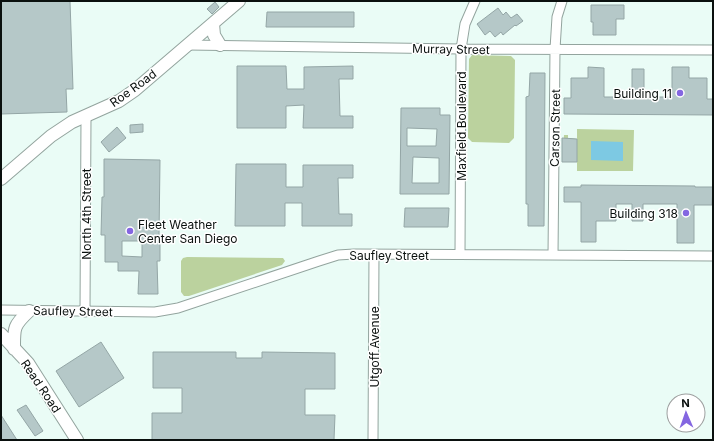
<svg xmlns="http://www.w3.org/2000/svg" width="714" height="441" font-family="Inter,sans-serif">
<rect width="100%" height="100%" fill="#eafcf6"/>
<path fill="#bbd29e" d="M472 55 511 56 515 60 514 138 509 143 472 142 468 138 469 59Z
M577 129 634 130 633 171H577V162H562L564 135H568V138L577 139Z
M187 257 283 258 285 261 282 265 189 296H184L181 292V261L183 258Z"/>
<path fill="#7dc9e3" d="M591 141 623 142V161L591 160Z"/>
<path fill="#b5c8c8" stroke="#94a6a6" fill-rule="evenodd" d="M1 1H70L73 89H66L67 112 1 114Z
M215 2 219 7 212 14 207 9Z
M591 5H624V19H616V35H593V22H591Z
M498 8 503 15 506 12 511 18 517 14 523 21 516 26 515 25 503 35 501 32 495 37 490 31 485 35 477 24Z
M267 12H354V27H266Z
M237 66H286L287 89H304V67L353 66V79H339L340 116H353V128H303L304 105 286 106V128H237Z
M588 67 604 68V97H632V69H644V97H672V67H689V78H707V99H713V115L564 114V98H571V78H588Z
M530 73H545L544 226H528V204H526V97L529 96Z
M401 108H440V115H450L449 194H400ZM407 128 437 129 436 146H407ZM413 157 439 158V183H412Z
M143 124V132L130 133V125Z
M117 127 126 138 109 152 101 142Z
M562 138 577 139V162H562Z
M104 159 160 160 159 236H160V261H157L158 294H138L139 271H118V262H105V235H101L102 197H104ZM122 241H142V257L122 256Z
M236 164H286V187H303V165H353V178H338L339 214H352V226H302V203H285V226H235Z
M581 185 695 186V187H713L712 205H694V243H677V204H643V221H632V204H616V221H596V242H581V202H564V187H581Z
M405 208H449L448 227H404Z
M101 342 124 378 79 407 56 371Z
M153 352H236V358H262V352L335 353V389H305V415H335L334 440H152V413H182V388H153Z
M26 405 43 431 35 436 17 410Z
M1 415 17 440H1Z"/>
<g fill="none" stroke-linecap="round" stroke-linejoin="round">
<g stroke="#93a49e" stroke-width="11">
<path id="street" d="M188 45 461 49 713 50
M460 254 461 49 465 24 475 1
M553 255 555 49 557 17 562 1
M1 310 155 312 178 308 319 261 338 255 354 254 713 256
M85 312 86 117
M373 440 374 254"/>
</g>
<g stroke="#93a49e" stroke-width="14">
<path id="secondary" d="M213 24 214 35 220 45
M1 179 51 136 72 122 119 101 135 90 239 1
M1 334 28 363 77 440
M14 349C14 328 13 326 29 311"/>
</g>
<use href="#street" stroke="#fff" stroke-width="9"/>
<use href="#secondary" stroke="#fff" stroke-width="12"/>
</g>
<g fill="#8466e1" stroke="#fff" stroke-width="1.5">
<circle cx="680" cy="93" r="4"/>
<circle cx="686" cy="213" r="4"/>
<circle cx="130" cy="231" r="4"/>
</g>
<g text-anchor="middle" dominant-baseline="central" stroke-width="3" stroke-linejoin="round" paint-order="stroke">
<g font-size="12" fill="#0a100e" stroke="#fff">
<text transform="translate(451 49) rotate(1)">Murray Street</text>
<text transform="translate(133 88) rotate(-36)">Roe Road</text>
<text transform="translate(461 126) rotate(-90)">Maxfield Boulevard</text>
<text transform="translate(555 128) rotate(-89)">Carson Street</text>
<text transform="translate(86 214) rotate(-90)">North 4th Street</text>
<text x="389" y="255">Saufley Street</text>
<text transform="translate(73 311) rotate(1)">Saufley Street</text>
<text transform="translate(374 347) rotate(-90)">Utgoff Avenue</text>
<text transform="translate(41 386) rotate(56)">Read Road</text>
</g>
<g font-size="12" fill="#0a100e" stroke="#fff" text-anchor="end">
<text x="672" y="93">Building 11</text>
<text x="678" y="213">Building 318</text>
<text x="138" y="224" text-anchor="start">Fleet Weather<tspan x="138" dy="14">Center San Diego</tspan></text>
</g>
</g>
<rect width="714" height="441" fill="none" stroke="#0a100e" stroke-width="4"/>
<g transform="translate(686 413) rotate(358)"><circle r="19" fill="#ffffff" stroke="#9d9f9f"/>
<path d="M0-3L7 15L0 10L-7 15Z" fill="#8466e1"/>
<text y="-6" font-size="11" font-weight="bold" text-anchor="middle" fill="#0a100e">N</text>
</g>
</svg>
